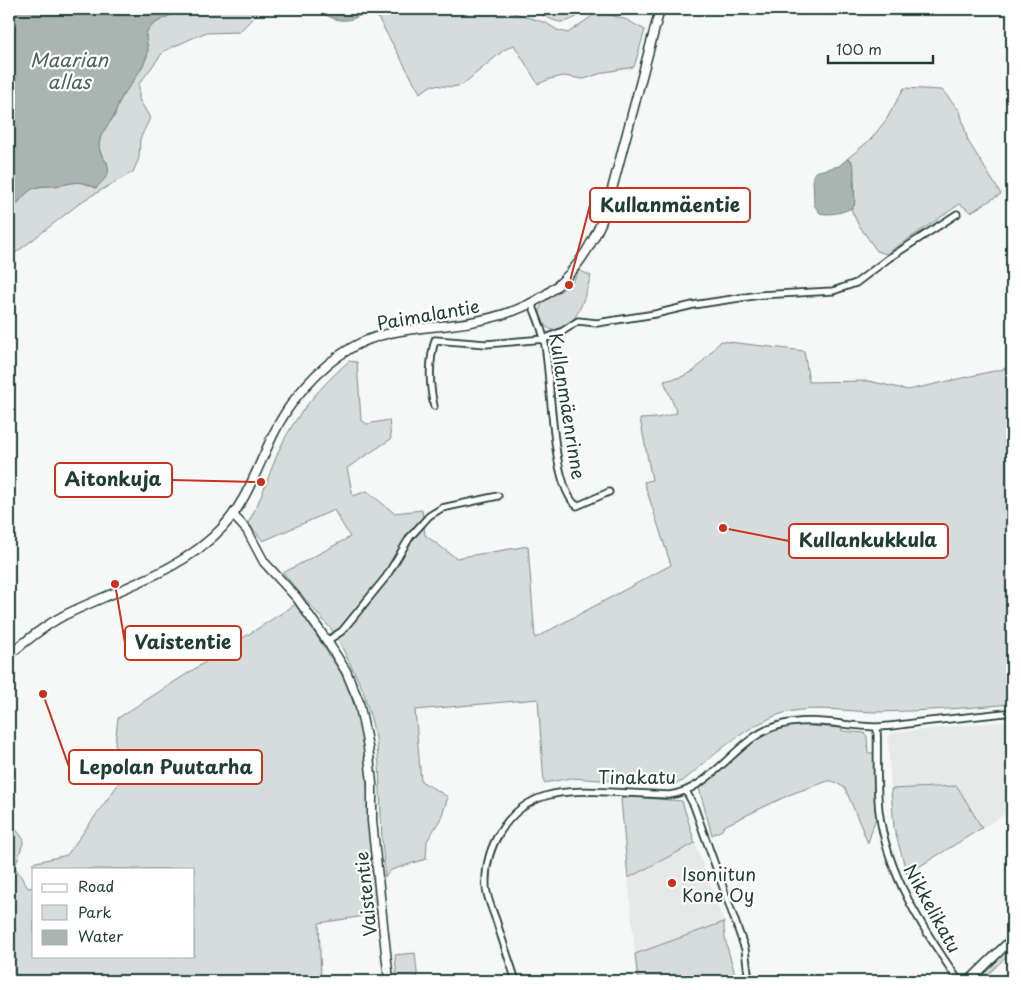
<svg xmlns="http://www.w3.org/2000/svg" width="1021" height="990" font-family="'Playpen Sans',sans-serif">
<rect width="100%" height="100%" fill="#f6f7f7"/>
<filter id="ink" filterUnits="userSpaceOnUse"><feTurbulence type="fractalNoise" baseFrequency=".02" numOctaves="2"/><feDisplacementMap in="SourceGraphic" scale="10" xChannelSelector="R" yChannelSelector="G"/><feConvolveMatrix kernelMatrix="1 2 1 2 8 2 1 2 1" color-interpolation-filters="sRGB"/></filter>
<g filter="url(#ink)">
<path fill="#e6e9e8" d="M1007 721 1012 724V810L982 828 957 786 891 789 888 738 891 733Z
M695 843 724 922 635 954 628 878Z"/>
<path fill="#d6dcdb" stroke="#7a8c88" d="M226 9H262L239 32 204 33 164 51 139 84V99L150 118 140 139 139 158 133 172 84 200 9 258V214C16 206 24 193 34 188 40 186 47 186 54 186 74 184 75 178 96 188L108 163C104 159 100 153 99 147 98 135 108 126 114 117 117 111 118 104 121 99 129 85 141 72 147 56 151 45 139 35 153 25 167 15 186 7 204 10 215 12 214 13 226 9Z
M375 9H523L511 12 546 23 557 30 568 33 599 11 627 20 645 30 634 67 605 72 584 79 563 76 550 79 538 84 514 45 504 50 462 85 452 87 432 85 420 93 377 16Z
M523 9H588C553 36 555 13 523 9Z
M904 88 942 90 960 111 968 141 1001 194 971 212 960 204 886 254 877 251 858 224 851 209 854 206C855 197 855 166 851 160L847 159 871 139 886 120Z
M579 270 591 276C586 290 582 311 571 322 567 326 560 331 554 330 544 330 537 314 541 306 546 295 560 293 568 286 574 281 576 276 579 270Z
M721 341 804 351 809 382 869 381 908 390 1012 367V704C968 708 923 711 879 712 845 712 804 703 773 717 739 731 712 757 683 781L672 785 571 778 544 783 538 699 415 710 421 781 448 797 441 818 427 841 426 859 391 870 385 877 382 840 379 765 376 738 363 690 336 635 283 573 350 537 334 510 263 541 248 523C262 499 269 473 280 448 296 414 321 386 349 361L357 362 361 420 367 424 389 420 391 439 347 468 353 496 367 491 394 513 422 510 425 535 456 558 528 546 535 638 671 565 644 482 652 480 640 419 657 418 677 413 664 381 681 377 694 371Z
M296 604 346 681 360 723 366 764 369 821 378 914 319 923 321 981H9V820L24 840 15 867 28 888 34 887V956H194V869H36L32 863 67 855 127 772 115 744 118 718Z
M798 725 841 728 842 731 864 733 867 736 868 753H874L878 811 868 843 845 788 833 781H828L791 794 724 826 722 830 712 835 699 788C728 763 757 729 798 725Z
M957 786 982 828 907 874 894 828 891 789Z
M632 797 682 801 695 843 628 878 621 799Z
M724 922C723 943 733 961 736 981H638L635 954Z
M1012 945V951L981 981H975Z
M415 953 418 981H397L395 955Z"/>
<path fill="#aab5b1" stroke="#72857f" d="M9 9H226C214 13 215 12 204 10 186 7 168 15 153 25 139 34 151 44 147 56 142 71 130 85 121 98 117 105 116 113 112 119 108 125 102 132 100 139 94 164 125 162 96 188 75 178 74 184 54 186 48 186 40 186 34 188 24 193 16 206 9 214Z
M318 9H369C351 24 336 24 318 9Z
M847 159 851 160 854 168 853 180 855 200 854 206C848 212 828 216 820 213L814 205 813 176 815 172 839 166Z"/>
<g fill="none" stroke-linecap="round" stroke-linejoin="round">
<g stroke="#1f3d34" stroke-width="9">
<path id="street" d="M532 304C536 315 542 327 544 340 552 374 550 486 577 506L609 492
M434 406C429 384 429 361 435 340L486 344 544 339 563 331 578 321 597 323 655 314 693 305 726 300 760 295 833 291 856 283 889 258 957 214
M327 641 342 631 386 577 410 537 429 516 442 508 498 496
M877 727C878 754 876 783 879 811 887 874 923 929 959 981
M686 791 694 806 745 949 749 981
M516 981C510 962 503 943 497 923 493 911 487 899 486 887 485 868 490 848 500 832 526 790 564 790 608 792 628 793 649 794 669 795 713 790 735 738 777 726 809 716 843 726 875 727 890 727 906 724 921 722 949 719 977 716 1005 713H1012"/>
</g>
<g stroke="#1f3d34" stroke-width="11">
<path id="secondary" d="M233 515 247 530 264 562 297 598 327 641 346 671 359 702 368 747 372 783V821L389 981
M9 655C26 641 44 626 63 616 116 589 180 573 222 528 247 501 257 468 273 435 289 401 318 367 351 348 382 330 416 329 450 325 532 316 578 287 607 208L660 9
M969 981 1012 939"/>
</g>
<use href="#street" stroke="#fff" stroke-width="5.5"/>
<use href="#secondary" stroke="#fff" stroke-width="8"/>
</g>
</g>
<circle fill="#c8321e" stroke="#fff" stroke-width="2" cx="672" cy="883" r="5"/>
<g text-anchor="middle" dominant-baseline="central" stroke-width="4.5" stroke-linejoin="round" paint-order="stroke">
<g font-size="18" fill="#1f3d34" stroke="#fff">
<text transform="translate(428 314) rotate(-10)">Paimalantie</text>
<text transform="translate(568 406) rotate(81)">Kullanmäenrinne</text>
<text x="637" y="776">Tinakatu</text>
<text transform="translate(365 894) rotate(-96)">Vaistentie</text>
<text transform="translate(933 908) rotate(61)">Nikkelikatu</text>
</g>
<g font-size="18" fill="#1f3d34" stroke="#fff" text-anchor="start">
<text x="682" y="873">Isoniitun<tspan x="682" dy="21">Kone Oy</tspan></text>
</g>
<g font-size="19" font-style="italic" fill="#49615a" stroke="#fff">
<text x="69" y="59">Maarian<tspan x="69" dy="22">allas</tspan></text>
</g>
</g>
<path fill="none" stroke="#c8321e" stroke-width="2" d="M569 285L590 205M261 482L172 480M723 528L789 541M115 584L125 643M43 694L69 767"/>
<g fill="#c8321e" stroke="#fff" stroke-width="2">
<circle cx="569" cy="285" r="5"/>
<circle cx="261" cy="482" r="5"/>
<circle cx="723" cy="528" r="5"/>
<circle cx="115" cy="584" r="5"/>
<circle cx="43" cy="694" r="5"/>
</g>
<g fill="#fff" stroke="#c8321e" stroke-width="2">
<rect x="590" y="188" width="160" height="34" rx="5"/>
<rect x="55" y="463" width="117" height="34" rx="5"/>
<rect x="789" y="524" width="159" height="34" rx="5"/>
<rect x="125" y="626" width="116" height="34" rx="5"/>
<rect x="69" y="750" width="193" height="34" rx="5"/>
</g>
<g font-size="19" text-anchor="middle" font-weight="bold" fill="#1f3d34">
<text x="670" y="212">Kullanmäentie</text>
<text x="113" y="486">Aitonkuja</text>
<text x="868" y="547">Kullankukkula</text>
<text x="183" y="649">Vaistentie</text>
<text x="166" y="774">Lepolan Puutarha</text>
</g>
<rect width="1021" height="990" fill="none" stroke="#fff" stroke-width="30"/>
<rect x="15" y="15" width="991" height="960" fill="none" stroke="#1f3d34" stroke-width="2" filter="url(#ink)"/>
<rect x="32" y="868" width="162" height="90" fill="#ffffff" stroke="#a5b1ae"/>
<rect x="42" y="884" width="25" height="8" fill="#ffffff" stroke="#a5b1ae"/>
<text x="78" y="892" font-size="15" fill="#1f3d34">Road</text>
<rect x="42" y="905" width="25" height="15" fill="#d6dcdb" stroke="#a5b1ae"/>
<text x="78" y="918" font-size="15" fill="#1f3d34">Park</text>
<rect x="42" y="930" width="25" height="15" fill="#aab5b1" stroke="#a5b1ae"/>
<text x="78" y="942" font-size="15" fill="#1f3d34">Water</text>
<path d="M828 55v8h105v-8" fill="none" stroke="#1f3d34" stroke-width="2.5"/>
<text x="836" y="55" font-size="15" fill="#1f3d34" stroke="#ffffff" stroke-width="4" paint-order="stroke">100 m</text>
</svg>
